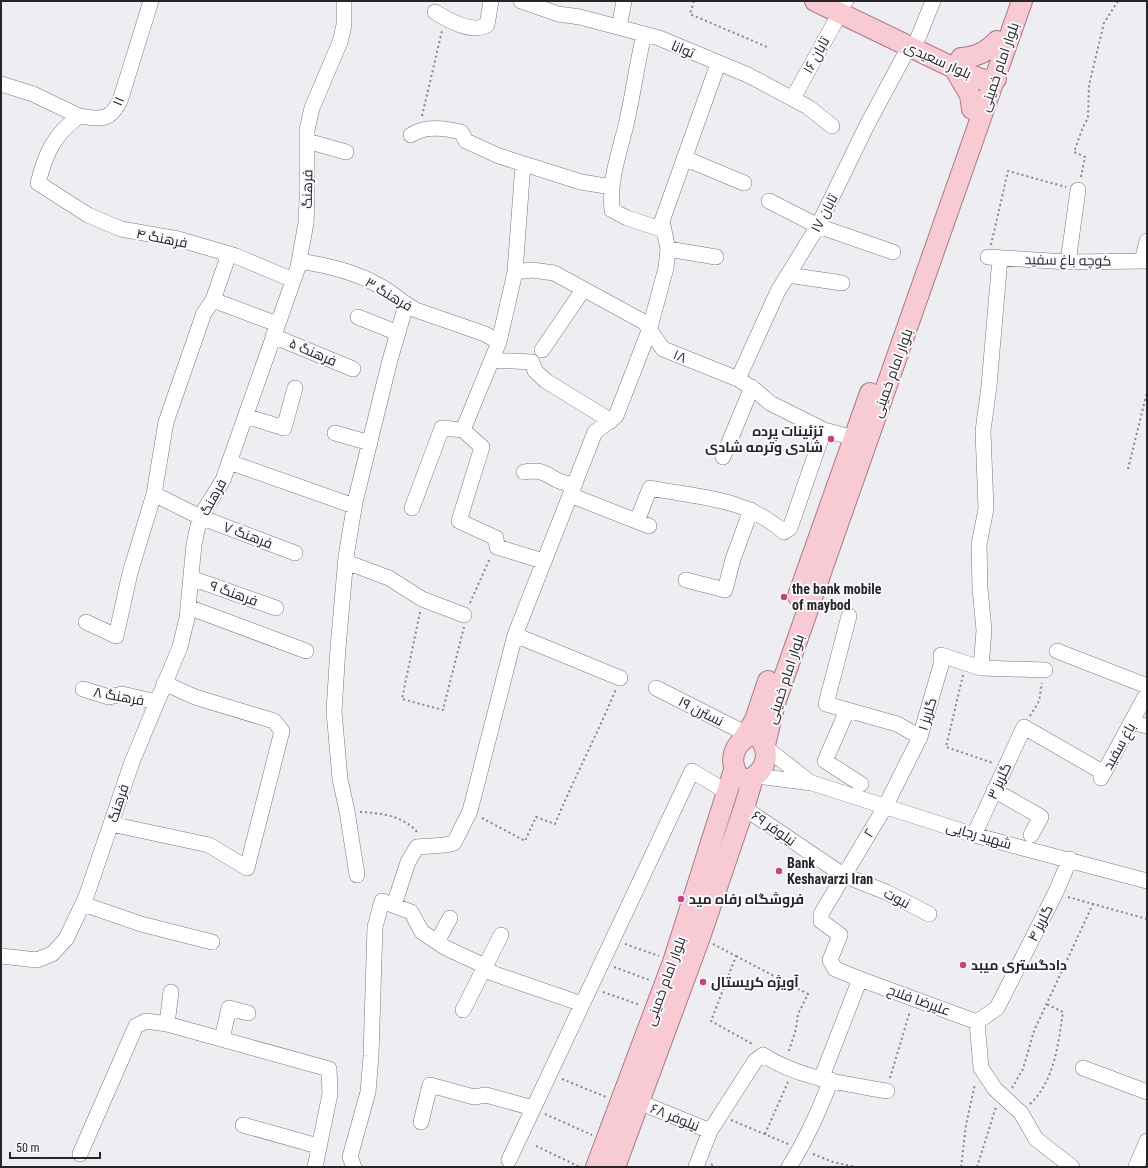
<svg xmlns="http://www.w3.org/2000/svg" width="1148" height="1168" font-family="'Roboto Condensed',Cairo,sans-serif">
<rect width="100%" height="100%" fill="#ededf2"/>
<g fill="none" stroke-linecap="round" stroke-linejoin="round">
<g stroke="#79797e" stroke-width="16">
<path id="minor" d="M151 1 120 101C109 122 101 119 79 116 54 135 46 152 38 183L88 215 121 229 178 239 236 256 293 280
M521 1 558 14 580 17 659 38 748 75 808 107 832 126
M845 2 846 1
M435 12C448 20 472 34 487 25L491 1
M619 27 624 1
M644 34C637 64 633 95 626 125 619 154 609 180 612 210L627 218 664 230
M918 38 933 1
M1 84 33 94 79 116
M793 98 840 13
M411 135C425 125 445 128 461 132L466 141 499 156 581 182 612 187
M307 141 346 152
M684 158 744 183
M523 164 515 272 499 342 463 430 482 447 459 521 496 538 497 547 543 561
M769 201 818 226 893 252
M668 249 716 257
M229 254 213 300 204 313 166 422 154 494 200 517 295 553
M988 257 1068 262 1147 261
M299 261C326 265 354 271 378 285 392 292 402 303 416 310L485 334 499 342
M1142 261 1147 241
M1068 262 1078 190
M515 272 532 270 554 273 644 322 663 349 738 379 755 390 770 403 824 430 854 438
M788 275 842 283
M213 300 277 324
M358 317 398 333
M273 336 353 369
M542 350 583 290
M492 360 532 362 535 371 546 381 611 421
M738 379 778 291 818 226 867 125 909 47
M246 416 284 428 295 388
M335 433 370 443
M723 457 752 387
M229 462 354 506
M524 472C528 471 533 471 537 471 551 473 555 484 575 484
M570 495 649 526
M412 508 442 428 463 430
M637 521 650 488C701 498 743 497 784 532L790 528 824 430
M346 562 389 578 422 599 464 615
M191 578 276 608
M686 580 725 590 733 559 751 510
M188 607 306 651
M849 616 826 704 897 724 920 737
M86 622 116 636 130 573 154 494
M515 635 620 678
M1057 651 1147 686
M981 668 984 630 980 588 979 544 986 509 983 431 989 386 1000 258
M656 688 747 734
M83 689 109 697 122 694 156 702
M847 711 825 761 861 784
M1132 722 1147 726
M765 747 811 783
M756 776 812 783 974 835 1147 881
M1101 778 1147 693
M994 790 1041 817 1031 835
M744 808 843 875 886 892 929 914
M111 824 209 845 247 868 282 731 274 721 195 697 164 683
M974 835 1024 727 1104 773
M357 875 347 811 340 779 334 711 338 648 346 557 355 502 390 360 406 305
M83 904 141 924 212 942
M394 905 408 862 417 847C430 845 441 847 454 843L470 811 515 635 595 432 616 416 649 331 666 268 668 249 662 221 718 64
M437 942 450 918
M1 956 37 960 52 954 66 939 86 897 132 762 180 647 187 618 194 544 200 517 223 480 298 267 306 223 307 201V130L312 108 340 42 344 25V1
M860 979 977 1022
M463 1010 501 935
M977 1022 997 1008 1055 894 1070 859
M977 1022 981 1068 995 1089 1021 1113 1036 1139 1072 1167
M167 1024 171 992
M222 1039 229 1008 248 1013
M1083 1068 1147 1092
M821 1079 860 979 835 969 830 960 840 935 821 921V914L885 807 920 737 941 665V655L981 668 1045 670
M639 1102 710 1131
M421 1122 430 1085 474 1097 486 1095 533 1108
M243 1125 318 1146
M80 1154 136 1026 146 1021 167 1024 329 1069 330 1094 315 1167
M509 1160 692 771 727 792
M354 1167 350 1157 368 1092 371 1056 375 927 382 901 411 912 422 932 446 948 485 966 492 973 582 1004
M696 1167 710 1131 755 1061 763 1055C800 1079 844 1083 887 1091
M789 1167C807 1139 819 1111 831 1080
M1136 1167 1147 1141"/>
</g>
<g stroke="#aa7a85" stroke-width="22">
<path id="major" d="M815 1 954 68 983 80 996 79
M961 58C977 57 986 52 997 41
M954 68 970 95 972 109
M798 596 870 393
M751 735 760 738C771 754 766 772 748 780L739 777C728 761 733 744 751 735Z
M743 739 755 720 768 681
M765 745 775 703 1022 1
M596 1167 673 962 734 770
M615 1167 700 937 744 808 753 778"/>
</g>
<path stroke="#87878a" stroke-width="2" stroke-dasharray="2 3" stroke-linecap="butt" d="M694 1 690 14 767 47
M422 116 442 31
M1081 177 1085 157 1074 152 1083 127 1088 118 1089 85 1104 23 1118 1
M991 245 1008 171 1066 187
M1128 469 1147 392
M470 603 490 558
M420 612 402 699 443 710 464 627
M963 675 946 747 993 763
M1030 716 1039 701 1042 683
M360 812C382 813 404 816 418 833
M482 818 525 841 536 817 555 824C574 778 597 735 616 689
M1068 897 1147 919
M625 944 659 956
M713 944 736 956 711 1021 754 1045
M736 956 808 994 798 1014 796 1029 788 1054
M614 967 649 980
M603 992 640 1005
M890 1078 910 1011
M562 1079 606 1097
M1012 1088 1023 1069 1034 1031 1093 904
M1030 1104C1055 1080 1058 1044 1063 1012L1046 1004
M545 1114 592 1135
M731 1120 788 1144
M765 1134 788 1082
M536 1146 580 1167
M813 1154 833 1162 855 1167
M711 1164 716 1167
M961 1167 966 1125 975 1084
M977 1167 996 1107"/>
<use href="#minor" stroke="#fff" stroke-width="15"/>
<use href="#major" stroke="#f7cad4" stroke-width="20"/>
</g>
<g fill="#c64082" stroke="#fafafe" stroke-width="1.5">
<circle cx="831" cy="439" r="4"/>
<circle cx="784" cy="597" r="4"/>
<circle cx="779" cy="871" r="4"/>
<circle cx="681" cy="899" r="4"/>
<circle cx="963" cy="965" r="4"/>
<circle cx="703" cy="982" r="4"/>
</g>
<g text-anchor="middle" dominant-baseline="central" stroke-width="4" stroke-linejoin="round" paint-order="stroke">
<g font-size="14" fill="#262628" stroke="#fafafe">
<text transform="translate(683 49) rotate(23)">توانا</text>
<text transform="translate(816 55) rotate(-61)">تابان ۱۶</text>
<text transform="translate(938 60) rotate(24)">بلوار سعیدی</text>
<text transform="translate(999 67) rotate(-71)">بلوار امام خمینی</text>
<text transform="translate(118 101) rotate(-68)">۱۱</text>
<text transform="translate(307 189) rotate(-89)">فرهنگ</text>
<text transform="translate(824 213) rotate(-62)">تابان ۱۷</text>
<text transform="translate(162 238) rotate(11)">فرهنگ ۴</text>
<text transform="translate(1068 260) rotate(1)">کوچه باغ سفید</text>
<text transform="translate(389 294) rotate(31)">فرهنگ ۳</text>
<text transform="translate(313 352) rotate(23)">فرهنگ ۵</text>
<text transform="translate(680 356) rotate(23)">۱۸</text>
<text transform="translate(892 373) rotate(-70)">بلوار امام خمینی</text>
<text transform="translate(213 497) rotate(-61)">فرهنگ</text>
<text transform="translate(248 535) rotate(21)">فرهنگ ۷</text>
<text transform="translate(234 593) rotate(20)">فرهنگ ۹</text>
<text transform="translate(785 679) rotate(-72)">بلوار امام خمینی</text>
<text transform="translate(119 696) rotate(10)">فرهنگ ۸</text>
<text transform="translate(701 711) rotate(27)">نسترن ۱۹</text>
<text transform="translate(927 714) rotate(-73)">گلریز ۱</text>
<text transform="translate(1119 746) rotate(-61)">باغ سفید</text>
<text transform="translate(999 781) rotate(-65)">گلریز ۳</text>
<text transform="translate(118 803) rotate(-72)">فرهنگ</text>
<text transform="translate(774 828) rotate(35)">نیلوفر ۶۹</text>
<text transform="translate(869 833) rotate(-58)">۲</text>
<text transform="translate(979 835) rotate(16)">شهید رجایی</text>
<text transform="translate(897 898) rotate(27)">نبوت</text>
<text transform="translate(1040 923) rotate(-63)">گلریز ۴</text>
<text transform="translate(665 981) rotate(-70)">بلوار امام خمینی</text>
<text transform="translate(919 1000) rotate(20)">علیرضا فلاح</text>
<text transform="translate(675 1117) rotate(22)">نیلوفر ۶۸</text>
</g>
<g font-size="14" font-weight="bold" fill="#262628" stroke="#fafafe" text-anchor="start">
<text x="823" y="431" text-anchor="end">تزئینات پرده<tspan x="823" dy="16">شادی وترمه شادی</tspan></text>
<text x="792" y="589">the bank mobile<tspan x="792" dy="16">of maybod</tspan></text>
<text x="787" y="863">Bank<tspan x="787" dy="16">Keshavarzi Iran</tspan></text>
<text x="689" y="899">فروشگاه رفاه مید</text>
<text x="971" y="965">دادگستری میبد</text>
<text x="711" y="982">آویژه کریستال</text>
</g>
</g>
<rect width="1148" height="1168" fill="none" stroke="#262628" stroke-width="4"/>
<path d="M10 1152v6h90v-6" fill="none" stroke="#262628" stroke-width="2"/>
<text x="16" y="1152" font-size="12" fill="#262628" stroke="#fafafe" stroke-width="3" paint-order="stroke">50 m</text>
</svg>
